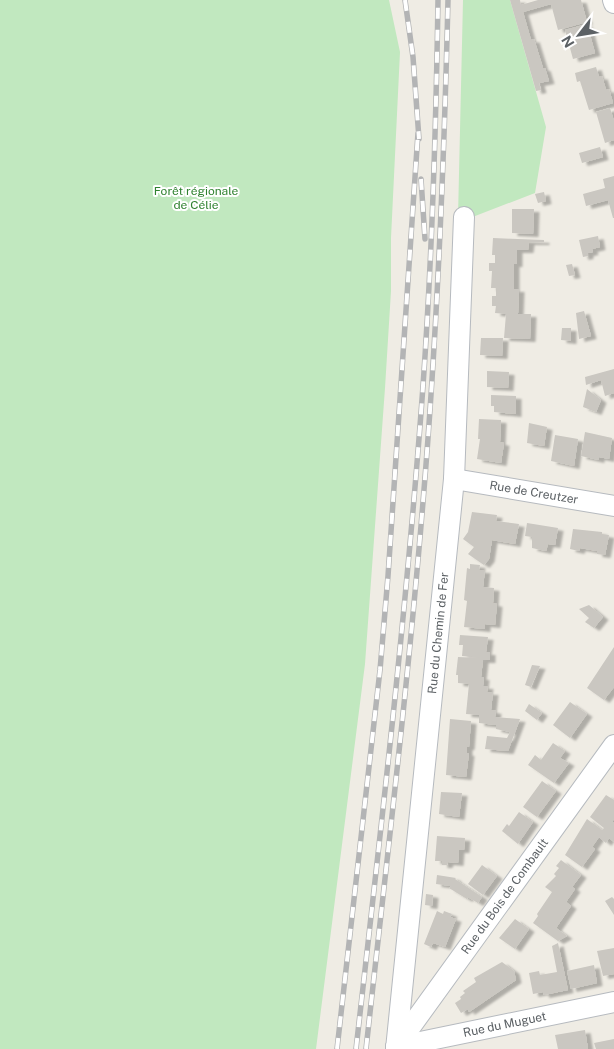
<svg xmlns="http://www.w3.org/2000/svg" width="614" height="1049" font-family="'Public Sans',sans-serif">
<defs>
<filter id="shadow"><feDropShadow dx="5.5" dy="3" stdDeviation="1" flood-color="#0004"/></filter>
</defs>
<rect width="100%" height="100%" fill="#efece4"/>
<path fill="#c1e8bf" d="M0 0H389L400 52 391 238V291L385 388 365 664 316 1049H0Z
M463 0H510L546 127 535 193 470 218 458 217Z"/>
<path fill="#cac7c1" filter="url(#shadow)" d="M510 0H520L521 5 538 0H581L587 22 558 30 551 4 523 12 531 40 534 39 543 68H545L549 81 539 83 541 90 536 91Z
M587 24 595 53 573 59 565 30Z
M596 67 599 77 602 76 606 90 609 89 613 103 589 110 580 81 577 82 575 73Z
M610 108 614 121V140L605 143 596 112Z
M600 147 603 157 582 163 579 153Z
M614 176V218H613L608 200 586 206 583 194 605 188 603 179Z
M544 192 546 201 538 203 535 194Z
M512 209H534L533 234 512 233Z
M598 236 600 247 592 249 593 252 588 253V256L583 257 579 240Z
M493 238 544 240V242H529L528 250H517V264H514V289H519L518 314H531L530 339 504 338 506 314 495 313 496 306H492V296H496V288H491L492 271H489V263H495V255H492Z
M572 264 575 275 569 276 566 265Z
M584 311 591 336 579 339 576 313Z
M562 328H571V341L561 340Z
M481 338H503L502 356 480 355Z
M614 369V393L605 396 601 380 586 385 585 377Z
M487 371 509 372 508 388 487 387Z
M587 389 601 400 596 412 583 407Z
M491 395 516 396V414L494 412V406H491Z
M479 419 501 420 500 442 504 443 501 463 477 459 480 439H478Z
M529 423 547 427 544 446 527 443Z
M585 432 612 438 609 459 599 457V460L581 456Z
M555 435 578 439 574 466 551 461Z
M472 512 497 515 496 521 519 524 515 544 492 540 489 559 484 565 468 554 474 547 463 539 468 532Z
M527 523 558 528 555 545 548 544 546 551 532 548V537L525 536Z
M573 529 602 532V534L609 535 605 555 597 554V551L580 548 579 551 570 549Z
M470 564 480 565 479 570H485L483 587 494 588 493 603 497 604 495 625 485 624V629L464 627 467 601 464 600 467 568 470 569Z
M589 605 603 617 594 628 585 622 589 618 579 609Z
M460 635 488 637 486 652H490V660H483L481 677H484L483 686H488L487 692H493L491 710 496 711 495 717 520 719 508 751 485 749 487 736 507 738 510 732 496 729V725L479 723V715L466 714 469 684 458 683V675H456L458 657 481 658 462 656 463 645H459Z
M614 647V687L604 700 587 688Z
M532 665 540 666 531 687 525 685Z
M570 702 587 714 570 738 553 725Z
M529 704 542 713 537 720 525 711Z
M450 719 471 721 469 747H467V753H469L466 777 446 775Z
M553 743 565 751 560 758 569 763 554 783 528 765 535 755 541 760Z
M542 781 556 791 537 817 523 807Z
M441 792 462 793 459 817 439 814Z
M606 795 614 800V819L612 822 614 823V842L609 838 606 843 599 837 592 847 595 849 582 867 565 855 587 819 602 830 604 828 590 817Z
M519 812 533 822 518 844 502 831 507 824 509 826Z
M437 836 465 838 464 850H459L458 863 448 862 447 865H442V861H435Z
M561 860 581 875 572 887 575 889 566 902 571 906 556 928 567 936 558 941 533 923 538 916 537 914 552 892 545 887 556 876 554 874 559 868 556 866Z
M482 865 497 876 483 895 468 884Z
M437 875 456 878 455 879 482 897 478 903 468 897 467 899 449 888 451 886 436 884Z
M426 894 433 895 432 906 425 905Z
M612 897 614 899V915L605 901Z
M437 911 443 914 444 911 452 914 450 917 456 919 445 947 433 943 431 947 424 944Z
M515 919 529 929 515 949 499 938Z
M558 943 568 990 544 995 543 992 533 994 529 973 539 971 540 975 557 972 552 946Z
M614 948V974L603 976 597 951Z
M502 962 514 971 516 980 469 1012 468 1009 461 1013 455 1003 461 999 460 997 465 993 463 991 476 982 474 978Z
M594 965 597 983 571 989 567 971Z
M585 1030 588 1049H558L555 1035Z
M614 1039V1049H596L594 1043Z"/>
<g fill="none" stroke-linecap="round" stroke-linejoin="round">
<g stroke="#b6babf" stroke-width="22">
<g id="minor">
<path d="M613 0 614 3"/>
<path id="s1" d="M454 479 614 506"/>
<path id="s2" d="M396 1047 614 745"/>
<path id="s3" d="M396 1047 614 1002"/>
<path id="s4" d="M396 1049 454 479 464 217"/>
</g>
</g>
<use href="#minor" stroke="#fff" stroke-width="20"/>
<g stroke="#b3b4b5" stroke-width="5.5">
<path id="rail" d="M405 0 413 57 419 139
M421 179 425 239
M337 1049 380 670 388 576 418 133
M356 1049C381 828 407 607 423 386 432 258 436 129 438 0
M366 1049C386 867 408 685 423 502 437 335 444 168 448 0"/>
</g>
<use href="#rail" stroke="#fff" stroke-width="4" stroke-dasharray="11" stroke-linecap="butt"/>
</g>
<g text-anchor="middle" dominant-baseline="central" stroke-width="4" stroke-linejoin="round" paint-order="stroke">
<g font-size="12" fill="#308230" stroke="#fff">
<text x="196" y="191">Forêt régionale<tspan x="196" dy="14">de Célie</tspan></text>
</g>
<g font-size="12" fill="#5c6165" stroke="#fff">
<text stroke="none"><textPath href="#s1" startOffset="81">Rue de Creutzer</textPath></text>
<text stroke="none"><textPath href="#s4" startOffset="418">Rue du Chemin de Fer</textPath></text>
<text stroke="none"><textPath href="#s2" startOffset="186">Rue du Bois de Combault</textPath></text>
<text stroke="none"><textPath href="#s3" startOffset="111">Rue du Muguet</textPath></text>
</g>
</g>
<g transform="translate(579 35) rotate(239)" stroke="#ffffff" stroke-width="4" paint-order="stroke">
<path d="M0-4L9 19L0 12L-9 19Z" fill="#5c6165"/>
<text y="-8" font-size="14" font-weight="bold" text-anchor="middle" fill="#5c6165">N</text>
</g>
</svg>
